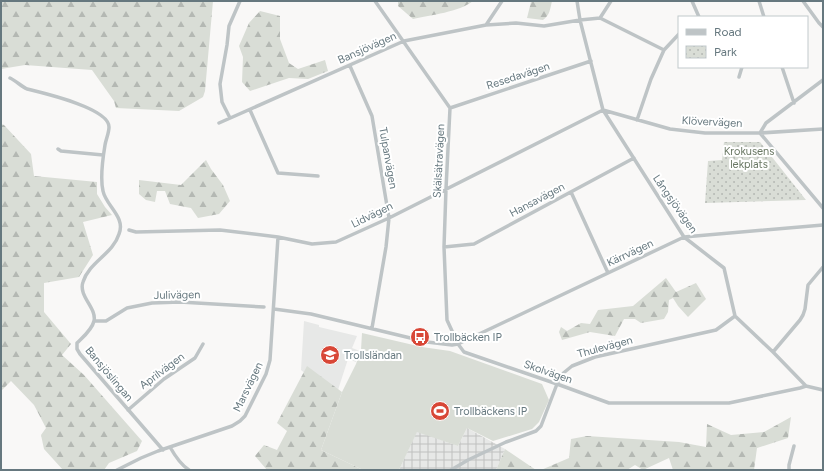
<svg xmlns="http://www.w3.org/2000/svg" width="824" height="471" font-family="Figtree,sans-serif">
<defs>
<pattern id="industrial-grid" width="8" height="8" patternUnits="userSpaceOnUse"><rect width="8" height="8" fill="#e7e8e7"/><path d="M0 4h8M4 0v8" fill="none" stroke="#bfc1c0"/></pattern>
<pattern id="forest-firs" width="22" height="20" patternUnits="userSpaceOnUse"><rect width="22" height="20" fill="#d9ddd6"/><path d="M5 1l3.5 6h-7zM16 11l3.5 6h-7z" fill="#b4b8b3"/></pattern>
<pattern id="park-dots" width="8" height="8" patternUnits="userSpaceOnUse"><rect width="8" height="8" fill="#d9ddd6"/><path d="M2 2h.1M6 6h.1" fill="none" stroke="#b4b8b3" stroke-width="1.8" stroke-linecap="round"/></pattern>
</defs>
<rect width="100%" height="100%" fill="#f9f8f7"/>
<path fill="#e7e8e7" d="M304 321 319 325V327L357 336 352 348 360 351 356 362 348 359 338 390 319 385 301 370Z"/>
<path fill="url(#industrial-grid)" d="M467 428 505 449 496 470H399L417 431 458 446Z"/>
<path fill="url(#forest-firs)" d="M1 1H213L205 91 203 97 179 111 116 108 114 101 92 70 25 65 1 69Z
M398 1H473C459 12 431 15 413 19L398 6Z
M530 1H552C550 9 550 15 543 20L527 18 531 2Z
M260 11 280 16V39L289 63 298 69 325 60 328 71 308 79 289 78 250 91 242 82 243 57 239 46 249 23Z
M1 124 4 125 31 154 34 176 97 182V194L105 207 112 215 83 222 93 255 79 277 44 283V312L71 344 62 355 84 375 142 441 137 451 109 463 104 470H63L44 449 41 435 46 428 34 405 11 381 1 391Z
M206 160 211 169 223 185 230 201 219 214 198 218 191 208 170 204 165 191H157L155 202 146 200 139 194V180L181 185Z
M666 278 676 292 696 283 706 299 688 317 678 306 673 298 669 300 668 312 664 319 641 323 635 319H624L615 336 590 332 562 340 559 332 561 327 567 331 581 323 590 324 598 310 633 306Z
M307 366 342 392 321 450 363 470H267L255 456 264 445 277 450 287 431 277 423Z
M791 417 788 438 757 448 754 470H673L669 458 643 470 635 465 627 470H541L569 458 571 439 587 436 679 442 706 447 707 424 731 435 764 432Z
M505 449 536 470H496Z"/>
<path fill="url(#park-dots)" d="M724 142H760L806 200 705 203 708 161 722 160Z"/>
<path fill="#d9ddd6" d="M362 333 422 347 450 351 542 384 549 400 539 422 532 429 493 441 467 428 458 446 417 432 399 470H363L321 450 342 392 356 364 361 350Z"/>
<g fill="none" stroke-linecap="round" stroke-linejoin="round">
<path stroke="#bec4c6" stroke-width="3.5" d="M375 1 450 108 446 189 444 247 447 320 458 344 464 352 557 384 609 403H729L800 388 806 386 823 390
M577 1 580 20 603 110 684 237 724 268 735 316 773 352 806 386
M692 1 699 17
M759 1 764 17
M803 1 819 23 823 27
M600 18 611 1
M486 25 502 1
M350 66 372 116 389 218 386 247 372 328
M782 67 794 103
M739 77 742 67
M10 78C16 81 21 86 27 89 43 93 109 108 109 127 109 133 106 139 105 145 103 157 100 178 103 191 106 206 126 217 119 234 113 254 89 262 83 282 78 296 97 308 94 321 92 330 83 337 77 343V349L80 354 163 450
M823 80 766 123 760 133 823 208
M450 108 591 61
M250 110 278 173 318 176
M230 118 222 102 220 84 227 45 229 26 240 1
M637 120 651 79 664 50 679 34
M219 123 404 41 486 25 516 23 544 26 580 20 600 18 664 50
M58 149 61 151 103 155
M571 192 608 273
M129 230 136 232 220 230 278 237 312 244 336 242 389 218 603 110 670 129 705 133H760L823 129
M444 247 474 244 634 158
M274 309 311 314 427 342 452 345 458 344 684 237 823 225
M94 321H106L127 308 152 303 180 302 264 307
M773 352 800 320 803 315 805 309 808 285 823 267
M128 410 164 379 195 358 203 344
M170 447C175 456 180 464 189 470
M117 470 141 458 158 451 232 426 240 421 245 416 266 374 270 360 278 237
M451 470 468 460 506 442 536 431 541 426 557 384 561 375 572 366 595 357 716 330 735 316
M789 470V465L794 446"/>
</g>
<defs>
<g id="bus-disc" transform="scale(1)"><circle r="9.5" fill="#d84737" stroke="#fff"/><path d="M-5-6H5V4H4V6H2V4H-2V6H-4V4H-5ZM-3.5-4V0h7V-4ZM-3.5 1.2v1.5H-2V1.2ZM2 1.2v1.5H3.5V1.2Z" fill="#fff"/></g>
<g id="school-disc" transform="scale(1)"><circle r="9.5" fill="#d84737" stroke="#fff"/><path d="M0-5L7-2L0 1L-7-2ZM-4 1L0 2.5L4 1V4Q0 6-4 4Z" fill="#fff"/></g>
<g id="stadium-disc" transform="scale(1)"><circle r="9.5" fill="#d84737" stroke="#fff"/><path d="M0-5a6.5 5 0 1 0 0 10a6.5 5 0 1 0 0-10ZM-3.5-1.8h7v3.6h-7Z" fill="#fff"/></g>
</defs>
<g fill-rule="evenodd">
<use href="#bus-disc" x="420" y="337"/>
<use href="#school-disc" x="330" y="355"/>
<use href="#stadium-disc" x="440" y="411"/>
</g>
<g text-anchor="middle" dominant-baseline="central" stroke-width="4" stroke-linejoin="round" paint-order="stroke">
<g font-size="11" fill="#66787f" stroke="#fff">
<text transform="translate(367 48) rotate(-24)">Bansjövägen</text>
<text transform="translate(518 76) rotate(-18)">Resedavägen</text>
<text transform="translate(712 122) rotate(3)">Klövervägen</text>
<text transform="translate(388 158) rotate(80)">Tulpanvägen</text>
<text transform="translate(439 161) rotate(-87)">Skälsätravägen</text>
<text transform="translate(537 200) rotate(-28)">Hansavägen</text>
<text transform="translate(675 204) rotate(55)">Långsjövägen</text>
<text transform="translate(372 215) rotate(-26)">Lidvägen</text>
<text transform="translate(630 253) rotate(-25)">Kärrvägen</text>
<text transform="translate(177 295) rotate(-1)">Julivägen</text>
<text transform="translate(605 347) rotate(-15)">Thulevägen</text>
<text transform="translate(162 371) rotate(-37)">Aprilvägen</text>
<text transform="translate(548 372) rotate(19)">Skolvägen</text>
<text transform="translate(109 374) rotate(50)">Bansjöslingan</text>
<text transform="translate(248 387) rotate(-64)">Marsvägen</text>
</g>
<g font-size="11" fill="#6a7864" stroke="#fff">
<text x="749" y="151">Krokusens<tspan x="749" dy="13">lekplats</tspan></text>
</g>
<g font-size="11" fill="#66787f" stroke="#fff" text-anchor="start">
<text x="434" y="337">Trollbäcken IP</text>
<text x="344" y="355">Trollsländan</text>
<text x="454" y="411">Trollbäckens IP</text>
</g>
</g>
<rect width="824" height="471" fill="none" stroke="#66787f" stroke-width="4"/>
<rect x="678" y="16" width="130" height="52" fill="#ffffff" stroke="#c2c9cc"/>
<rect x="686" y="29" width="20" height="6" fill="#bec4c6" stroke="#c2c9cc"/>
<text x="714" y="36" font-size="12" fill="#66787f">Road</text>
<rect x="686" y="46" width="20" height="12" fill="url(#park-dots)" stroke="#c2c9cc"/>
<text x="714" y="56" font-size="12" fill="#66787f">Park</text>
</svg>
